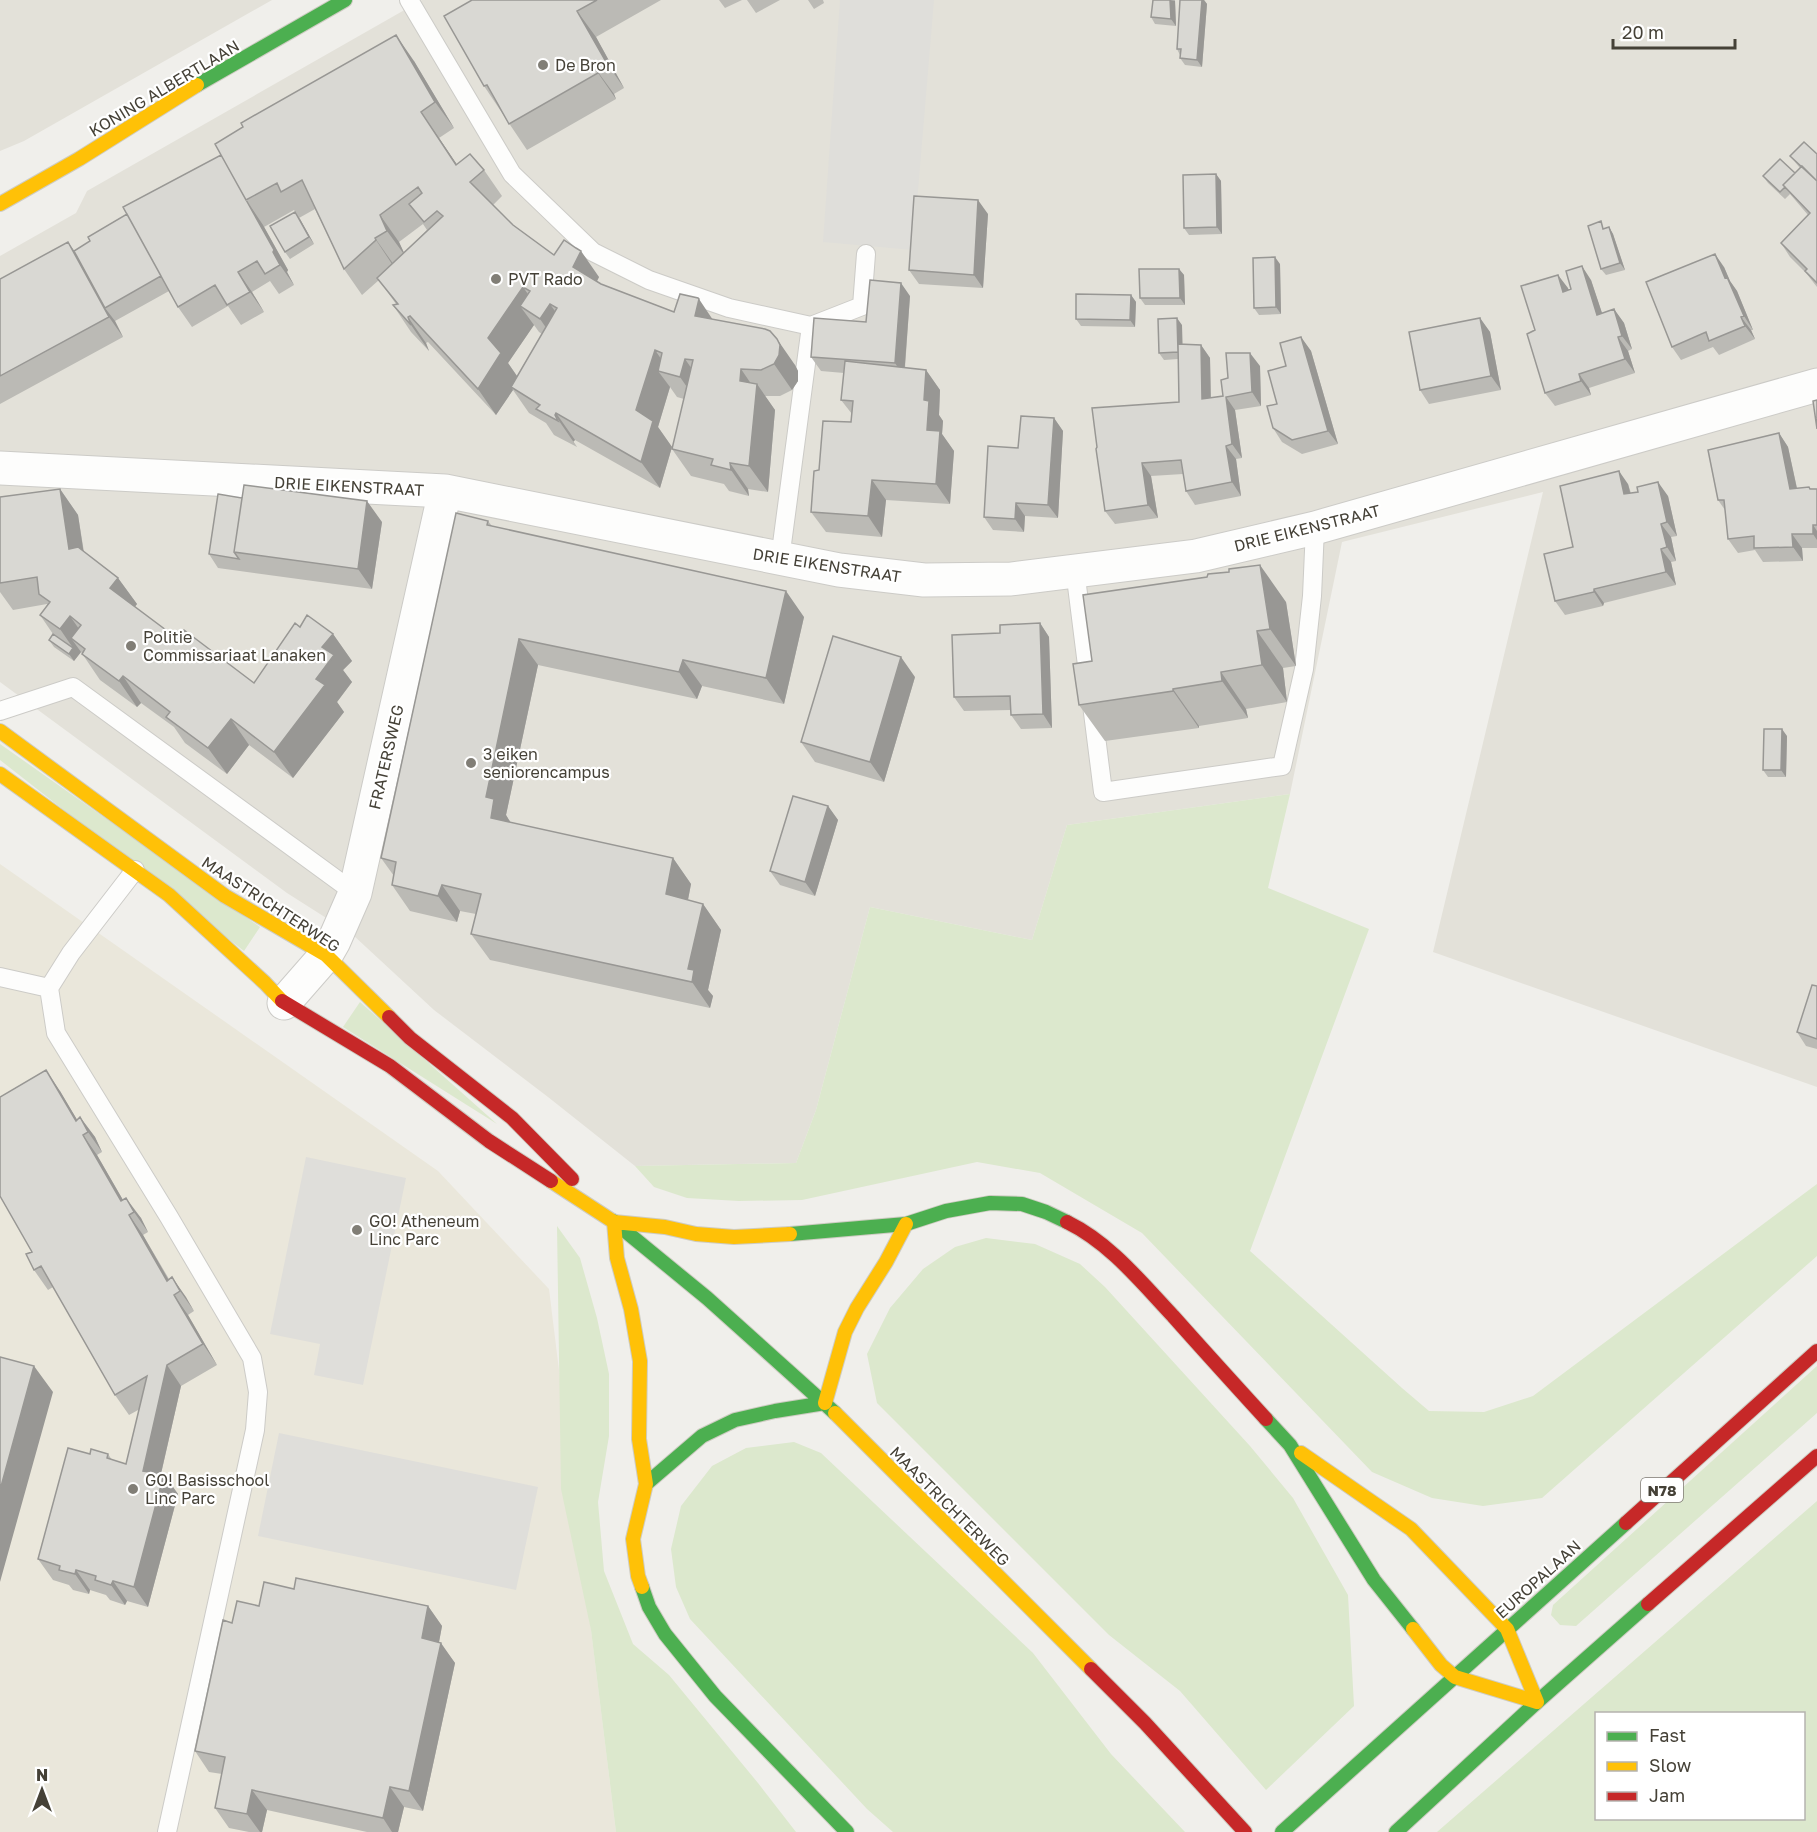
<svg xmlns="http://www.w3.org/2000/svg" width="1817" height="1832" font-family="'Golos Text',sans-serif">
<rect width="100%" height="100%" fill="#f0efeb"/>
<path fill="#e3e1d9" d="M0 0H272L24 141 0 151Z
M422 0H1817V1087L1433 952 1543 492 1342 542 1290 794 1067 825 1032 940 870 907 816 1110 796 1163 635 1166 548 1097 434 1010 353 935 287 893 0 682V256L76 213 87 191Z"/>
<path fill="#eae7db" d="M0 864 438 1171 549 1289 616 1832H0Z"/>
<path fill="#dce8cd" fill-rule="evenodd" d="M0 744 260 927 244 951 0 760Z
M1290 794 1268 888 1369 929 1250 1251 1402 1388 1429 1411 1484 1412 1533 1396 1817 1184V1256L1542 1498 1483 1506 1432 1498 1372 1472 1142 1233 1040 1173 977 1162 802 1200 739 1201 687 1198 654 1187 635 1166 796 1163 816 1110 870 907 1032 940 1067 825Z
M360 1002 497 1124 343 1027Z
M557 1226 580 1258 597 1318 609 1374V1436L598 1502 604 1571 633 1644 669 1675 758 1783 796 1832H616L591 1630 561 1489Z
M986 1238 1035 1244 1080 1264 1105 1287 1250 1446 1293 1498 1348 1595 1354 1706 1266 1790 1180 1691 1109 1635 877 1403 867 1354 890 1308 923 1269 955 1247Z
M1817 1366V1413L1576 1626 1560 1625 1551 1615 1553 1605Z
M794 1442 821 1453 1033 1653 1111 1754 1185 1832H893L867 1809 690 1619 676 1587 671 1549 681 1506 712 1466 746 1448Z
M1817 1501V1832H1437ZM1596 1714H1804V1818H1596Z"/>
<path fill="#dfdeda" d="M840 0H934L913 250 823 242Z
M306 1157 406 1178 363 1385 314 1375 320 1344 270 1334Z
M279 1433 538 1487 516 1590 258 1536Z"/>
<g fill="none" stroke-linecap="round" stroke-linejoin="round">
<g stroke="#cccbc7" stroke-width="20">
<path id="lane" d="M409 0 512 174 593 252 649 280 729 308 811 326 862 306 866 254
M780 559 811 326
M1075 570 1103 792 1282 766 1304 669 1312 596 1315 528
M0 711 73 687 355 893
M135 870 71 953 49 988 56 1033 169 1217 252 1358 258 1392 255 1430 167 1832
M0 977 49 988"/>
</g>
<g stroke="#cccbc7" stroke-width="35">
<path id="street" d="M0 468 445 491 839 570 924 580 1011 579 1196 556 1315 528 1817 385
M284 1003 326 955 334 941 355 893 445 491"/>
</g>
<g stroke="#ceccc2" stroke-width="16">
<path id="fast" d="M197 85 345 0
M613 1221 707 1298 835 1413
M790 1234 906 1224 946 1211 990 1203 1022 1204 1046 1212 1067 1222
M1266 1419 1290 1445 1374 1580 1413 1629
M646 1484 702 1436 735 1420 775 1411 825 1403
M642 1587 649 1607 665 1634 715 1696 847 1832
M1282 1832 1626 1523
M1396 1832 1537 1702 1648 1604"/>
</g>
<g stroke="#ceccc2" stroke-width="16">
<path id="slow" d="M0 204 79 159 197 85
M0 731 225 896 326 955 389 1017
M0 774 169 895 265 983 282 1001
M551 1181 614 1222 665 1227 696 1234 734 1237 790 1234
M614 1222 617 1258 631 1309 640 1361 639 1439 646 1484 633 1539 638 1576 642 1587
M825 1403 845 1332 857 1308 886 1262 906 1224
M835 1413 1091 1669
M1301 1453 1411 1529 1507 1629 1537 1702
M1413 1629 1441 1665 1455 1677 1537 1702"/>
</g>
<g stroke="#ceccc2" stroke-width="16">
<path id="jam" d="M282 1001 390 1066 489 1141 551 1181
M389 1017 410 1038 512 1118 572 1179
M1067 1222C1110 1243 1141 1282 1173 1316 1204 1351 1235 1385 1266 1419
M1626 1523 1817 1351
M1648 1604 1817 1456
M1091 1669 1145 1723 1245 1832"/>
</g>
<use href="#lane" stroke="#fdfdfc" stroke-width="18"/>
<use href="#street" stroke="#fdfdfc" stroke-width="33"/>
<use href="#fast" stroke="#4caf50" stroke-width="14"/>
<use href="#slow" stroke="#ffc107" stroke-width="14"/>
<use href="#jam" stroke="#c62828" stroke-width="14"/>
</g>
<path fill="#bbbab5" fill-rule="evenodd" d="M472 0H661L596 37 624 88 614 94 616 99 527 150 484 86Z
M719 0H742L725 8Z
M747 0H780L756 13Z
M808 0H823L824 3 814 9Z
M1153 0H1175L1176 26 1155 24 1151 17Z
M1180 0H1204L1207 4 1202 67 1185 65 1180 58V55L1177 49Z
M414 61 454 128 439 138 457 165 484 170 502 196 493 205 513 225 554 255 599 277 597 281 601 284 674 312 713 320 795 365 798 371V381L792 390 780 396H765L775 410 768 492 748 489 749 496 729 491 724 484 691 476 672 449 684 399 677 397 670 387 658 427 672 447 660 488 575 440 573 442 577 447 554 435 546 423 529 413 513 390 496 415 428 342 426 343 429 351 411 332 393 305 396 304 379 280 362 295 344 269 315 209 299 218 294 210 264 227 263 225 288 270 287 272 294 285 279 294 270 281 252 292 264 312 241 325 228 306 192 327 178 307 169 291 115 321 123 337 0 404V279L74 251ZM423 224 427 230 404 253 399 242ZM534 325 539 332 542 334 517 376 508 363Z
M1817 154V287L1806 273 1790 257 1781 243 1808 215 1790 194 1785 199 1768 183 1763 176 1795 173 1800 168 1790 156Z
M1216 174 1221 181 1222 234 1189 235 1184 228Z
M988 214 983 288 919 284 909 270Z
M300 219 314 244 290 259 285 252Z
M1609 227 1613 234 1625 270 1606 275 1601 269 1606 228Z
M1280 264 1281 314 1259 315 1254 308Z
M1724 267 1730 281 1737 291 1753 330H1751L1755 339 1719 355 1713 347 1681 360 1672 347Z
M1179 269 1184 275 1185 305H1145L1140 298Z
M1558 275 1568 290 1591 280 1602 313 1614 309 1624 323 1632 349 1628 351 1635 373 1589 388 1591 395 1555 406 1545 393 1535 330Z
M1131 295 1136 302 1135 327 1081 326 1076 319Z
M910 296 905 368 926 370 940 390 939 415 943 421 942 434 954 451 950 504 886 500 882 537 826 532 811 512 819 470 851 422 852 414 841 400 844 373 821 371 811 357Z
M1480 318 1490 332 1501 390 1429 404 1420 390Z
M1182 325V344L1201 345 1210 358 1211 398 1223 396 1228 378 1260 366 1261 406 1235 410 1242 458 1236 459 1241 496 1195 505 1186 491 1183 474 1151 476 1158 518 1115 524 1105 511 1179 402 1178 359 1164 360 1159 353Z
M1301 337 1311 351 1338 444 1302 454 1282 442 1273 428 1277 404 1286 366Z
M1054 418 1063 431 1058 518 1025 516 1024 532 993 530 984 517 1018 448Z
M1779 433 1788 447 1797 488 1817 489V548H1802L1803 561 1763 562 1755 550 1738 553 1728 539 1725 510 1718 500Z
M1628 484 1631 493 1668 496 1677 536 1671 537 1676 561 1671 562 1676 585 1604 603 1603 606 1565 615 1555 601 1573 547Z
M60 489 78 515 84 552 118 578 137 604 135 607 178 639 254 683 300 627 333 634 352 661 343 670 352 682 337 702 344 712 293 778 249 745 227 774 185 743 174 727 141 703 137 707 100 680 81 652 74 661 54 647 49 640 53 634 40 615 47 605V604L13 610 0 592V497Z
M488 521 492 526 804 617 784 704 702 686 697 699 538 665 506 815 511 823 673 858 691 884 688 900 703 904 721 930 708 990 713 996 710 1008 490 960 471 934 476 914 460 911 457 922 410 911 392 885 394 876 381 858Z
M382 522 372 589 218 568 209 554Z
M1286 602 1296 666 1283 668 1287 702 1246 709 1248 718 1199 726V728L1105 741 1079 705 1092 661Z
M1040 623 1049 637 1052 728 1021 729 1011 715V710L964 711 954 697 1000 633Z
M915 677 884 782 815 762 801 742Z
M1787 736 1786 777H1768L1763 770Z
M828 806 838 820 815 896 780 885 770 871Z
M1817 986V1049L1806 1046 1797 1032Z
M60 1091 77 1120 80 1117 95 1137 102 1152 97 1155 123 1200 141 1218 148 1232 143 1235 169 1279 172 1277 194 1311 188 1315 217 1365 181 1386 161 1474 178 1494 148 1607 127 1601 125 1605 110 1600 106 1595 90 1590 89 1594 73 1590 69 1585 53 1580 38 1559 90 1454H108L112 1460 126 1464 140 1409 129 1415 115 1395 53 1287 48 1290 34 1270 32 1252Z
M294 1589 428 1606 442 1626 439 1642 455 1663 423 1811 404 1807 398 1832H367L267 1810 262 1832H249L229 1828 215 1808 222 1774 209 1772 195 1751 232 1623 259 1606Z"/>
<path fill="#989794" d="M1170 0 1175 1 1176 26 1171 19Z
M1202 0H1204L1207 4 1202 67 1197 60Z
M577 11 596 37 624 88 606 62Z
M396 35 414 61 454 128 435 102Z
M595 68 614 94 616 99 598 73Z
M421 112 439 138 475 191 456 165Z
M1216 174 1221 181 1222 234 1217 227Z
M978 200 988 214 983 288 974 275Z
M249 204 263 225 288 270 287 272 294 285 280 265 273 252Z
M295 212 300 219 314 244 309 237Z
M380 215 399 242 406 257 387 231Z
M1609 227 1613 234 1625 270 1620 263Z
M375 238 394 265V267L376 240Z
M68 242 83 263 105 308 115 321 123 337 109 317Z
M581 251 599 277 591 293 573 267Z
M1715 254 1724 267 1730 281 1737 291 1753 330 1744 316 1725 278Z
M1275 257 1280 264 1281 314 1276 307Z
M1582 266 1591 280 1607 328 1597 315Z
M1179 269 1184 275 1185 305 1180 298Z
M238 272 252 292 264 312 250 292Z
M1558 275 1568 288 1573 305 1563 292Z
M901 283 910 296 904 377 895 363Z
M523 287 541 313 520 306 534 325 508 363 519 379 511 387 513 390 496 415 478 389 488 338Z
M1131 295 1136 302 1135 327 1130 320Z
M699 299 717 326 695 316Z
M550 304 568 330 558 345 540 319Z
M1614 309 1624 323 1632 349 1622 336Z
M408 317 426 343 429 351 411 325Z
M1741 317 1751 330 1755 339 1745 326Z
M1177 318 1182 325 1183 359 1178 352Z
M1480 318 1490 332 1501 390 1491 376Z
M1301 337 1311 351 1338 444 1328 431Z
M1618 337 1628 351 1635 373 1625 359Z
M777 339 795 365 798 371V381L792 390 774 364Z
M1201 345 1210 358 1211 413 1202 399Z
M655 350 672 375 658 371 670 387 658 427 672 447 660 488 641 462 636 410Z
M1250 353 1260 366 1261 406 1252 392Z
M685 359 703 385 698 403 680 377Z
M741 369 756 391 757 384 775 410 768 492 749 466 740 381Z
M926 370 940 390 939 415 943 421 942 434 954 451 950 504 936 484 927 430 924 400Z
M1579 374 1589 388 1591 395 1581 381Z
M1226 397 1235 410 1242 458 1232 444Z
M556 413 575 440 573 442 577 447 555 415Z
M1054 418 1063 431 1058 518 1048 505Z
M1779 433 1788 447 1800 503 1790 489Z
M1226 446 1236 459 1241 496 1232 482Z
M730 463 748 489 749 496 731 470Z
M1142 463 1151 476 1158 518 1148 505Z
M1619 471 1628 484 1634 508 1624 494Z
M872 480 886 500 882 537 868 516Z
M1658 482 1668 496 1677 536 1667 522Z
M60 489 78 515 87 575 69 549Z
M367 501 382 522 372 589 358 569Z
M1016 503 1025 516 1024 532 1015 519Z
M1661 524 1671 537 1676 561 1667 547Z
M1813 525 1817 531V540L1813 534Z
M1792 534 1802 548 1803 561 1793 547Z
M1661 549 1671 562 1676 585 1666 572Z
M1260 565 1286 602 1296 666 1270 629Z
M118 578 137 604 128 615 110 588Z
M1594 589 1604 603 1603 606 1594 592Z
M786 591 804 617 784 704 766 678Z
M70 616 88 642 71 638 81 652 74 661 69 654 73 648 60 629Z
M1040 623 1049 637 1052 728 1043 714Z
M1257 631 1283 668 1287 702 1262 665Z
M333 634 352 661 343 670 352 682 337 702 344 712 293 778 274 752 316 679 322 647Z
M519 639 538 665 506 815 512 825 491 818 486 797Z
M901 657 915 677 884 782 870 762Z
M683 660 702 686 697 699 679 672Z
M1221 672 1246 709 1248 718 1222 681Z
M123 676 141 703 137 707 119 681Z
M1173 689 1199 726V728L1173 691Z
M231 719 249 745 227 774 208 748Z
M1782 729 1787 736 1786 777 1781 770Z
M828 806 838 820 815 896 805 882Z
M673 858 691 884 684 920 666 894Z
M442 885 460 911 457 922 438 896Z
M703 904 721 930 708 990 713 996 710 1008 692 982 688 969Z
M46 1070 60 1091 85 1133 76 1121Z
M80 1117 95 1137 102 1152 88 1132Z
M83 1135 97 1155 131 1214 121 1201Z
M126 1198 141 1218 148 1232 134 1212Z
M129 1215 143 1235 176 1293 167 1281Z
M172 1277 186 1297 194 1311 180 1291Z
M174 1295 188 1315 217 1365 203 1344Z
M167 1365 181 1386 157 1491 143 1471Z
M34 1366 53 1392 0 1582V1490Z
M164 1474 178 1494 148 1607 134 1587Z
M76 1570 90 1590 89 1594 75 1574Z
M113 1581 127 1601 125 1605 111 1585Z
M428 1606 442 1626 436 1658 422 1638Z
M441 1643 455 1663 423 1811 409 1791Z
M390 1787 404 1807 398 1832H392L383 1818Z
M252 1790 267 1810 262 1832H260L247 1814Z"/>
<path fill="#d9d8d3" stroke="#989794" stroke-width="1.5" d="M472 0H597L577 11 606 62 595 68 598 73 509 124 487 85 484 86 444 16Z
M1153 0H1170L1171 19 1151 17Z
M1180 0H1202L1197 60 1180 58 1181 49H1177Z
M396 35 435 102 421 112 456 165 470 154 484 170 470 182 513 225 554 255 564 240 576 248 581 251 573 267 601 284 674 312 680 294 698 298 699 299 695 316 765 329 770 331 777 339 780 345 779 355 774 364 761 370 741 369 740 381 757 384 749 466 730 463 731 470 711 465 713 459 672 449 693 360 685 359 680 377 658 371 662 353 655 350 636 410 653 421 641 462 556 413 555 415 558 421 536 409 540 405 511 387 557 308 550 304 540 319 520 306 530 291 523 287 488 338 501 353 478 389 410 316 408 317 411 325 393 305 398 304 377 278 443 216 437 211 424 222 409 204 422 193 418 187 380 215 387 231 375 238 376 240 344 269 302 180 281 192 277 183 246 200 215 144 243 127 241 123Z
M1804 142 1817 154V181L1790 156Z
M221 155 274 250 273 252 280 265 265 274 257 261 238 272 250 292 227 305 215 285 178 307 123 207Z
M1780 159 1795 173 1783 185 1785 187 1780 192 1763 176Z
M1802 166 1817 181V283L1805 271 1807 269 1781 243 1810 213 1783 185Z
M1216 174 1217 227 1184 228 1183 175Z
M914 196 978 200 974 275 909 270Z
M295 212 309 237 285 252 270 226Z
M127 214 161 276 105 308 74 251 90 241 88 237Z
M1601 221 1603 229 1609 227 1620 263 1601 269 1588 226Z
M68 242 109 317 0 376V279Z
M1715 254 1725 278 1727 277 1744 316 1741 317 1745 326 1709 341 1706 332 1672 347 1646 282Z
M1275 257 1276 307 1254 308 1253 258Z
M1582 266 1597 315 1614 309 1622 336 1618 337 1625 359 1579 374 1581 381 1545 393 1527 334 1535 330 1521 286 1558 275 1563 292 1571 289 1566 271Z
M1139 269H1179L1180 298H1140Z
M870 280 901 283 895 363 811 357 814 318 866 322Z
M1076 294 1131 295 1130 320 1076 319Z
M1177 318 1178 352 1159 353 1158 319Z
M1480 318 1491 376 1420 390 1409 332Z
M1301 337 1328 431 1292 440 1273 428 1267 406 1277 404 1268 371 1286 366 1280 343Z
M1178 344 1201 345 1202 399 1223 396 1221 380 1228 378 1226 353H1250L1252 392 1226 397 1232 444 1226 446 1232 482 1186 491 1181 460 1142 463 1148 505 1105 511 1096 449 1097 447 1092 408 1179 402Z
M845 361 926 370 924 400 929 401 927 430 940 431 936 484 872 480 868 516 811 512 814 471 819 470 823 421 851 422 853 401 841 400Z
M1817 400V429L1813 401Z
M1021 416 1054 418 1048 505 1016 503 1015 519 984 517 988 446 1018 448Z
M1779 433 1790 489 1809 487 1810 489H1817V525H1813V534H1792L1793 547 1754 548V536L1728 539 1724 500H1718L1708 450Z
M1619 471 1624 494 1638 492 1637 487 1658 482 1667 522 1661 524 1667 547 1661 549 1666 572 1594 589V592L1555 601 1544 554 1573 547 1560 486Z
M244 485 367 501 358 569 234 552Z
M60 489 69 549 78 547 118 578 110 588 178 639 184 630 254 683 295 623 300 627 307 615 333 634 322 647 334 655 316 679 325 685 274 752 231 719 208 748 166 717 170 712 123 676 119 681 82 654 85 649 71 638 81 625 70 616 60 629 40 615 50 602 39 594 37 577 0 583V497Z
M218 494 242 498 234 552 239 559 209 554Z
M456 513 488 521 487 525 786 591 766 678 683 660 679 672 519 639 486 797 494 799 491 818 673 858 666 894 703 904 688 969 694 970 692 982 471 934 481 894 442 885 438 896 392 885 396 862 381 858Z
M1260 565 1270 629 1257 631 1262 665 1221 672 1222 681 1173 689V691L1079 705 1073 664 1092 661 1083 595 1207 577 1208 574 1229 572V569Z
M1040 623 1043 714 1011 715 1010 696 954 697 952 635 1000 633V625Z
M53 634 73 648 69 654 49 640Z
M833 636 901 657 870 762 801 742Z
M1764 729H1782L1781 770H1763Z
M793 796 828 806 805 882 770 871Z
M1812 985 1817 986V1039L1797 1032Z
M46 1070 76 1121 80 1117 88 1132 83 1135 121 1201 126 1198 134 1212 129 1215 167 1281 172 1277 180 1291 174 1295 203 1344 167 1365 143 1471 164 1474 134 1587 113 1581 111 1585 95 1580 96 1576 76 1570 75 1574 59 1570 60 1566 38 1559 68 1448 90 1454 91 1449 108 1454 107 1458 126 1464 147 1376 115 1395 41 1266 34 1270 26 1254 32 1252 0 1196V1097Z
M0 1357 34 1366 0 1490Z
M296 1578 428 1606 422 1638 441 1643 409 1791 390 1787 383 1818 252 1790 247 1814 215 1808 225 1757 195 1751 223 1620 232 1623 237 1601 259 1606 264 1582 294 1589Z"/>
<g fill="#817e76" stroke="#fff" stroke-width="2">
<circle cx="543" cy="65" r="6"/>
<circle cx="496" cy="279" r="6"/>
<circle cx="131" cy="646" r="6"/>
<circle cx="471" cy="763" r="6"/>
<circle cx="357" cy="1230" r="6"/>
<circle cx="133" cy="1489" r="6"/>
</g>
<g text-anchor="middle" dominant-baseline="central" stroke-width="4.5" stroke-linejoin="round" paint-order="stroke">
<rect fill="#fff" stroke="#7d7a73" stroke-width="1.5" x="1641" y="1478" width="42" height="24" rx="4.5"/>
<g font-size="15" font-weight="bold" fill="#454137">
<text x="1662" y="1490">N78</text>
</g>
<g font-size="16" fill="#454137" stroke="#fff" text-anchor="start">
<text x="555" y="65">De Bron</text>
<text x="508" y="279">PVT Rado</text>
<text x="143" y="637">Politie<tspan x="143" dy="18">Commissariaat Lanaken</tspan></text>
<text x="483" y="754">3 eiken<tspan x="483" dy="18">seniorencampus</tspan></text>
<text x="369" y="1221">GO! Atheneum<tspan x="369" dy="18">Linc Parc</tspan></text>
<text x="145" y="1480">GO! Basisschool<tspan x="145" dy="18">Linc Parc</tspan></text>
</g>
<g font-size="16" fill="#454137" stroke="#fff">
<text transform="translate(164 88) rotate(-31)">KONING ALBERTLAAN</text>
<text transform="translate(349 486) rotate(3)">DRIE EIKENSTRAAT</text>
<text transform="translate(1307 528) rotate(-14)">DRIE EIKENSTRAAT</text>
<text transform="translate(827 565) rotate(9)">DRIE EIKENSTRAAT</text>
<text transform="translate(386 757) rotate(-77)">FRATERSWEG</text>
<text transform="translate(271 904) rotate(33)">MAASTRICHTERWEG</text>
<text transform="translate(950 1506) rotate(45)">MAASTRICHTERWEG</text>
<text transform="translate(1538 1579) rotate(-42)">EUROPALAAN</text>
</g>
</g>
<rect x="1595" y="1712" width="210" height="108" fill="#ffffff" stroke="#b5b3af" stroke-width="1.5"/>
<rect x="1607" y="1732" width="30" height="9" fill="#4caf50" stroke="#b5b3af" stroke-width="1.5"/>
<text x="1649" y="1742" font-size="18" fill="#454137">Fast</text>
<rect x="1607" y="1762" width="30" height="9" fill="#ffc107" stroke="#b5b3af" stroke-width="1.5"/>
<text x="1649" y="1772" font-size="18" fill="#454137">Slow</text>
<rect x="1607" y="1792" width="30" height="9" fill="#c62828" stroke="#b5b3af" stroke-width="1.5"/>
<text x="1649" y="1802" font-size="18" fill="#454137">Jam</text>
<g transform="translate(42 1790)" stroke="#ffffff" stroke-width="4.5" paint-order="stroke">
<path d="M0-4.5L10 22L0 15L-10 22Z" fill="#454137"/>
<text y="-9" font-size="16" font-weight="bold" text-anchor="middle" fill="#454137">N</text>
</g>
<path d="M1613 39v9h122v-9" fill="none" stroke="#454137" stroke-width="3"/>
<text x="1622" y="39" font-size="18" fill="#454137" stroke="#ffffff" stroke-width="4.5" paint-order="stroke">20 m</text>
</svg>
